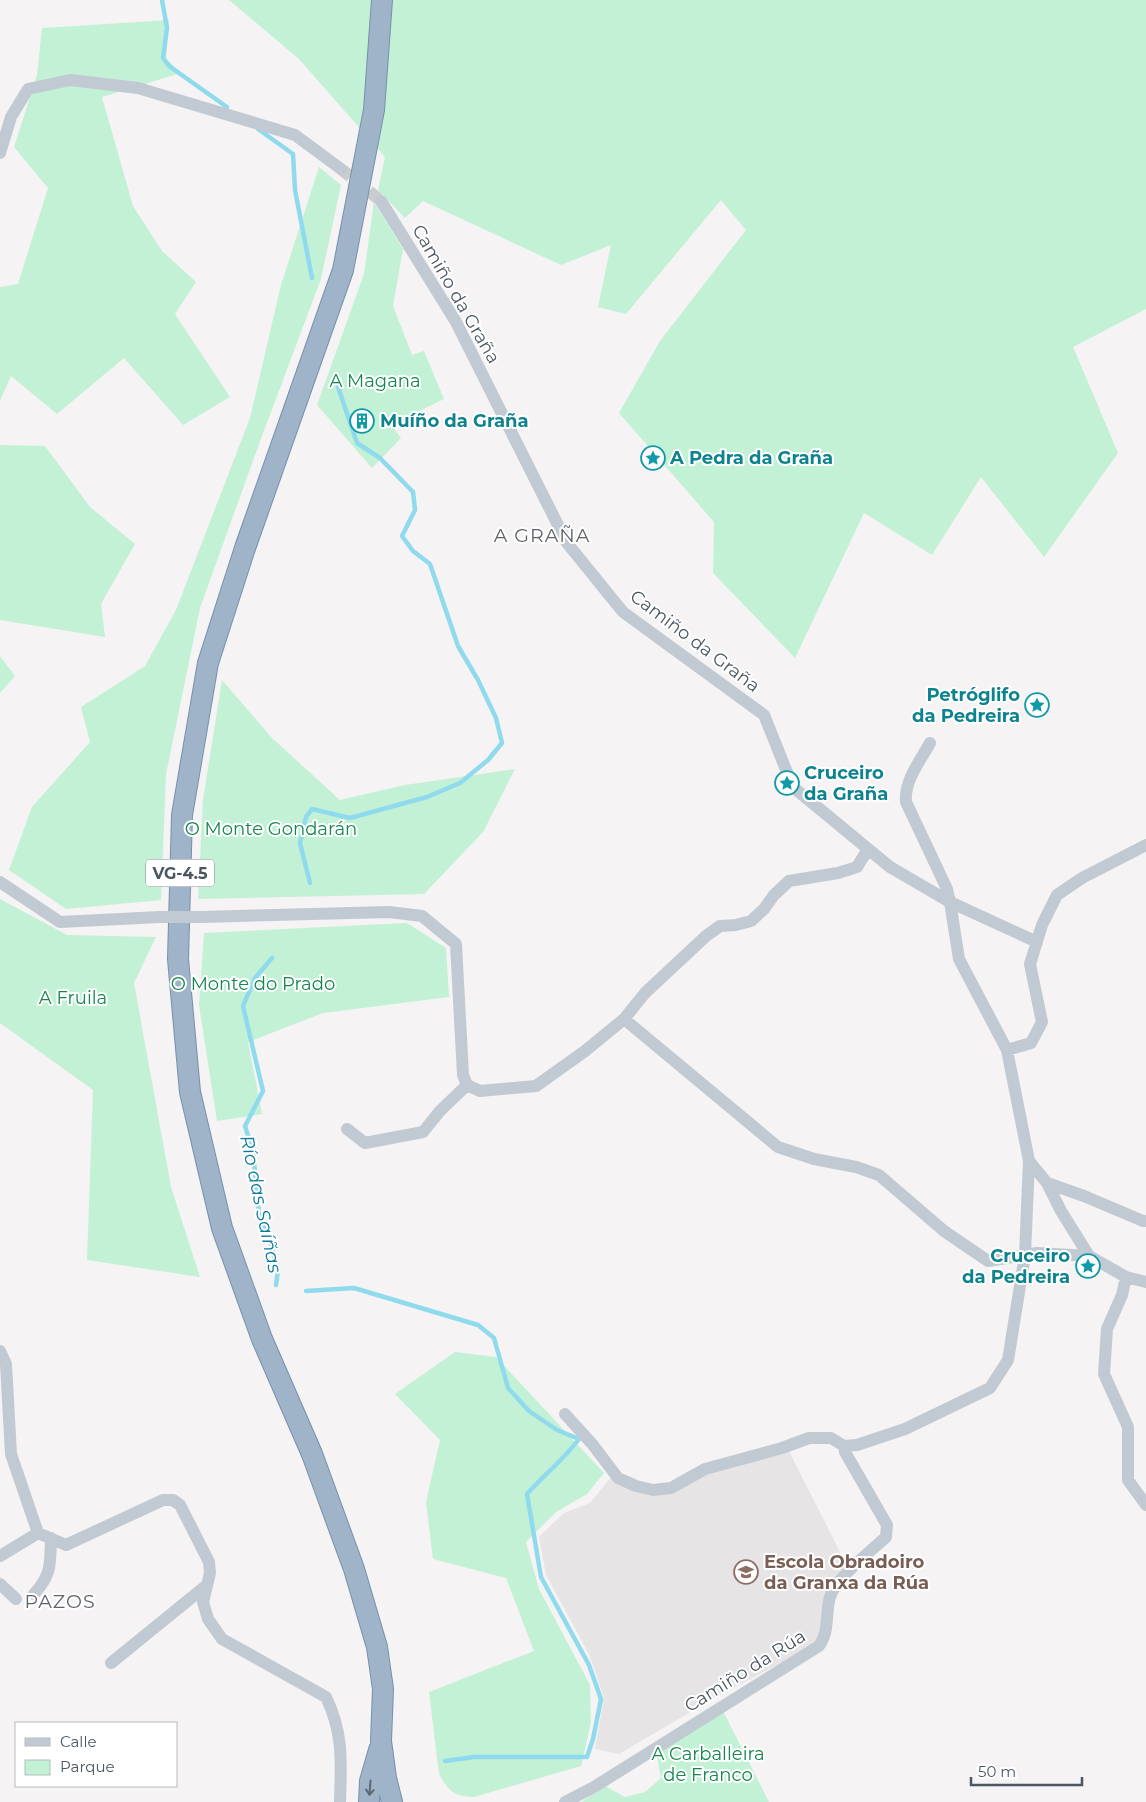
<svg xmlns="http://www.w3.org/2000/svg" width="1146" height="1802" viewBox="0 0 1146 1802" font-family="Montserrat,sans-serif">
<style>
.education{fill:#e6e4e5}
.green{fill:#c3f1d5}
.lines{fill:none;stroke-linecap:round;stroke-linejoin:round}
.stream{stroke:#90daee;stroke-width:4.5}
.minor-tunnel{stroke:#caccce;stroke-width:12;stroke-dasharray:12 6;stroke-linecap:butt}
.trunk-casing{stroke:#7690ad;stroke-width:22}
.minor{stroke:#c1cad2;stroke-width:12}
.trunk{stroke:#9fb4c9;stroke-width:20}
.minor-bridge{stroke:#c1cad2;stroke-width:12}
.oneway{stroke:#5b6976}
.labels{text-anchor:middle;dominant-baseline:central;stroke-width:4;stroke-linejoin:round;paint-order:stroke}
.shield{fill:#fff;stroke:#808990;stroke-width:1}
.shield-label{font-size:16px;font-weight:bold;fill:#4a5661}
.street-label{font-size:18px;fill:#4a5661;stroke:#fff}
.park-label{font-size:18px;fill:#17864f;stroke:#fff}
.culture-label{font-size:18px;font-weight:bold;fill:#0d838f;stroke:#fff;text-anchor:start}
.education-label{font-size:18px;font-weight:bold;fill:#785e54;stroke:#fff;text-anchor:start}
.neighbourhood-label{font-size:19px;letter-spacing:1px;fill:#5f6368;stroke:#fff}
.water-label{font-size:19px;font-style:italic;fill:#0c7c9b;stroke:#fff}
</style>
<rect width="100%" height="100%" fill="#f5f3f3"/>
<!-- education -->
<path class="education" d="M789,1451l59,117 -30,72 -14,11 -88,46 -97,57 -24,-5 9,-52 -15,-43 -43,-79 -7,-38 25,-24 26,-10 21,-26 26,15z"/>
<!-- green -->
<path class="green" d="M229,0h917v309l-73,38 45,106 -74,104 -63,-80 -49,78 -68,-42 -69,145 -82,-85 1,-51 -95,-109 41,-72 86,-111 -25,-30 -95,114 -28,-7 13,-62 -50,20 -138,-64 -18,17 -27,-28 7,-33 -86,-98z
M169,20l-3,38 15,15 -79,24 31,109 29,45 34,31 -21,32 55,83 -47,28 -59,-67 -67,56 -46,-38 -11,25v-114l18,-3 30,-96 -34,-41 23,-72 5,-47z
M319,167l22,18 -20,94 -62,165 -59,164 -34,166 -5,126 -95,9 -57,-39 23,-63 58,-65 -9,-35 64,-41 31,-56 74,-192 31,-133z
M374,202l29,47 -10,57 19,49 12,-4 20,48 -53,26 10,13 -29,30 -55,-63 47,-131z
M0,445l45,1 45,61 45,37 -34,60 4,33 -105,-17z
M0,656l15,20 -15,17z
M222,680l50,58 68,62 65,-15 110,-16 -32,63 -59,62 -226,5 5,-99z
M0,899l67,36 89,2 -22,46 37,204 29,90 -113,-17 6,-170 -93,-67z
M407,923l39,25 3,49 -126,16 -75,29 14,72 -45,7 -18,-116 5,-72z
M455,1352l41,5 108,116 -17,21 -31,18 -30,30 13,47 51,96 1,37 -10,44 -107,31c-20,-1 -25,-5 -35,-23l-10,-82 105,-41 -28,-73 -73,-19 -7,-57 14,-62 -45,-46z
M723,1711l46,91h-188l24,-16 20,11 20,-5 16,-14 -5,-26z"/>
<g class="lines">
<!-- stream -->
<path class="stream" d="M162,0l5,28 -4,30 6,8 58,41
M258,129l35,25 2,36 17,88
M310,883l-10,-40 6,-26 6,-8 38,9 77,-21 33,-14 28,-23 14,-17 -6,-25 -18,-38 -20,-34 -28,-82 -17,-13 -11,-15 13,-26 -2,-18 -33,-34 -23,-15 -19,-56
M272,958l-17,20 -12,28 20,85 -18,35 8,26 6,62 12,30 7,27 -2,14
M306,1291l48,-3 124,37 16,13 14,50 21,23 28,19 22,9c-15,20 -35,36 -52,55l14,83 48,88 12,34 -8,40 -6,18h-113l-29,4"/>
<!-- minor-tunnel -->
<path class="minor-tunnel" d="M341,169l40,32"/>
<!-- trunk casing -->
<g class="trunk-casing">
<path id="trunk" d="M382,0l-8,110 -31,160 -98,278 -37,115 -26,152 -4,144 12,133 32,136 40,111 50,115 42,115 23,78 6,42 -2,52 5,37 6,24
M369,1802l1,-21 9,-31"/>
</g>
<!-- minor -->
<path class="minor" d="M0,153l11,-36 17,-28 42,-9 68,8 157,47 46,34
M381,201l75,121 111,221 56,69 141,103 29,72 97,80 60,35
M930,743c-10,18 -26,38 -24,59l41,87 3,13
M0,882l60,40 100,-5
M201,917l188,-5 33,4 34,28 7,131 4,10 13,6 56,-5 49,-35 39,-32 154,128 36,12 42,8 23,8 65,56 44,30 49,-8 52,3
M624,1019l21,-26 61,-57 14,-10 16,-1 15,-4 13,-12 10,-14 15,-14 49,-8 19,-6 11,-18
M1007,1050l24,-7 11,-21 -12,-58 12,-39 15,-30 25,-17 64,-33
M347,1129l18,14 58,-11 17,-21 27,-26
M1029,1161l18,22 14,28 28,45 37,21 20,5
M1047,1183l37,13 59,25h3
M1126,1277l-4,18 -15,34 -3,45 24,53v53l18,25
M0,1351l6,13 5,90 27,79 28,12 97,-45h10l7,5 29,57 1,11 -7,29 5,17 14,20 104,58c18,38 15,65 14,105
M565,1414l28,31 25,33 18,8 17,4 18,-2 34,-19 77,-21 27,-10h22l13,8
M844,1446l13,-1 48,-16 85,-41 18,-28 17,-105 4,-94 -22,-111 -48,-91 -9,-57 87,40
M0,1556l38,-23
M0,1584l16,15
M34,1594c18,-20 16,-29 17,-56
M111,1663l96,-78
M565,1802l29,-15 225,-141c11,-15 6,-33 11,-49 5,-18 42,-47 56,-60l1,-12 -42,-73 -1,-6"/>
<!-- trunk -->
<use href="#trunk" class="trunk"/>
<!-- minor-bridge -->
<path class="minor-bridge" d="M160,917h41"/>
</g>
<!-- one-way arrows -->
<defs><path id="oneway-shaft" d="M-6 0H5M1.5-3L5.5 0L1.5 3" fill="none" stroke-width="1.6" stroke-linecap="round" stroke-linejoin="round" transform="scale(1.25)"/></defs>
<use class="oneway" href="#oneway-shaft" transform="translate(370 1788) rotate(94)"/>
<!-- icons -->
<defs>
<g id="building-ring" transform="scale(1.25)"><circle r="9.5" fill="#fff" stroke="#0f9aa8" stroke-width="1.5"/><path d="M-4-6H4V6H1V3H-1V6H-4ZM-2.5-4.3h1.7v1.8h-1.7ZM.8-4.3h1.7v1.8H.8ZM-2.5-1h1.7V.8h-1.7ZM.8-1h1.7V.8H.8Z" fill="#0f9aa8"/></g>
<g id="sight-ring" transform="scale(1.25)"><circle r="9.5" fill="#fff" stroke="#0f9aa8" stroke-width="1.5"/><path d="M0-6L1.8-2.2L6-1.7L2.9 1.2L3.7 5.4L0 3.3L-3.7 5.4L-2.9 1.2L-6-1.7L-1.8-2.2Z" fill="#0f9aa8"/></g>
<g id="school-ring" transform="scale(1.25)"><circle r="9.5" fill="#fff" stroke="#8d6e63" stroke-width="1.5"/><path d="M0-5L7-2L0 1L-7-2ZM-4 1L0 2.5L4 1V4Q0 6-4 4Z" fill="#8d6e63"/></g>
</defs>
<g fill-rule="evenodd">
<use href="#building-ring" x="362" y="421"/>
<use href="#sight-ring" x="653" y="458"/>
<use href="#sight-ring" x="1037" y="705"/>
<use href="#sight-ring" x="787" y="783"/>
<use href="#sight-ring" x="1088" y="1266"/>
<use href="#school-ring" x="746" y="1572"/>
</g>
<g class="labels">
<!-- shield labels -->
<rect class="shield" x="146" y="859.5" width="68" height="27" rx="4"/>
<g class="shield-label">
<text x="180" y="873">VG-4.5</text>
</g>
<!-- street labels -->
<g class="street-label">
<text transform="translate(456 294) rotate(60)">Camiño da Graña</text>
<text transform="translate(695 641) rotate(37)">Camiño da Graña</text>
<text transform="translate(745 1671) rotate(-32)">Camiño da Rúa</text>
</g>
<!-- park labels -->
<g class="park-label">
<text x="375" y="381">A Magana</text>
<text x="271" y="829">O Monte Gondarán</text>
<text x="253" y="984">O Monte do Prado</text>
<text x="73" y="998">A Fruila</text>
<text x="708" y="1754">A Carballeira<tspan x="708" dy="21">de Franco</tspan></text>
</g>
<!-- culture labels -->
<g class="culture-label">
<text x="380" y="421">Muíño da Graña</text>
<text x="670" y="458">A Pedra da Graña</text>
<text x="1020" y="695" text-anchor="end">Petróglifo<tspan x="1020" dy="21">da Pedreira</tspan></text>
<text x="804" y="773">Cruceiro<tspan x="804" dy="21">da Graña</tspan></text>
<text x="1070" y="1256" text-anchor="end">Cruceiro<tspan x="1070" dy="21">da Pedreira</tspan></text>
</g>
<!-- education labels -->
<g class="education-label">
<text x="764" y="1562">Escola Obradoiro<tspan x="764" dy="21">da Granxa da Rúa</tspan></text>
</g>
<!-- neighbourhood labels -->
<g class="neighbourhood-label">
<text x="542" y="535">A GRAÑA</text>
<text x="60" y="1601">PAZOS</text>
</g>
<!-- water labels -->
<g class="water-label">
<text transform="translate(261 1204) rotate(78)">Río das Saíñas</text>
</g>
</g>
<!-- legend -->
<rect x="15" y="1722" width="162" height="65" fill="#ffffff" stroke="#b7bbc0"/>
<rect x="25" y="1738" width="25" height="8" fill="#c1cad2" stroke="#b7bbc0"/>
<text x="60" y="1747" font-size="15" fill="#4a5661">Calle</text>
<rect x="25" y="1760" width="25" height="15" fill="#c3f1d5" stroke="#b7bbc0"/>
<text x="60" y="1772" font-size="15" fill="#4a5661">Parque</text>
<!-- scale -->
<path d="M971 1777v8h111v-8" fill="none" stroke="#4a5661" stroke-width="2.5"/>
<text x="978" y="1777" font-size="15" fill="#4a5661" stroke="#ffffff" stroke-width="4" paint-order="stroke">50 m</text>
</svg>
